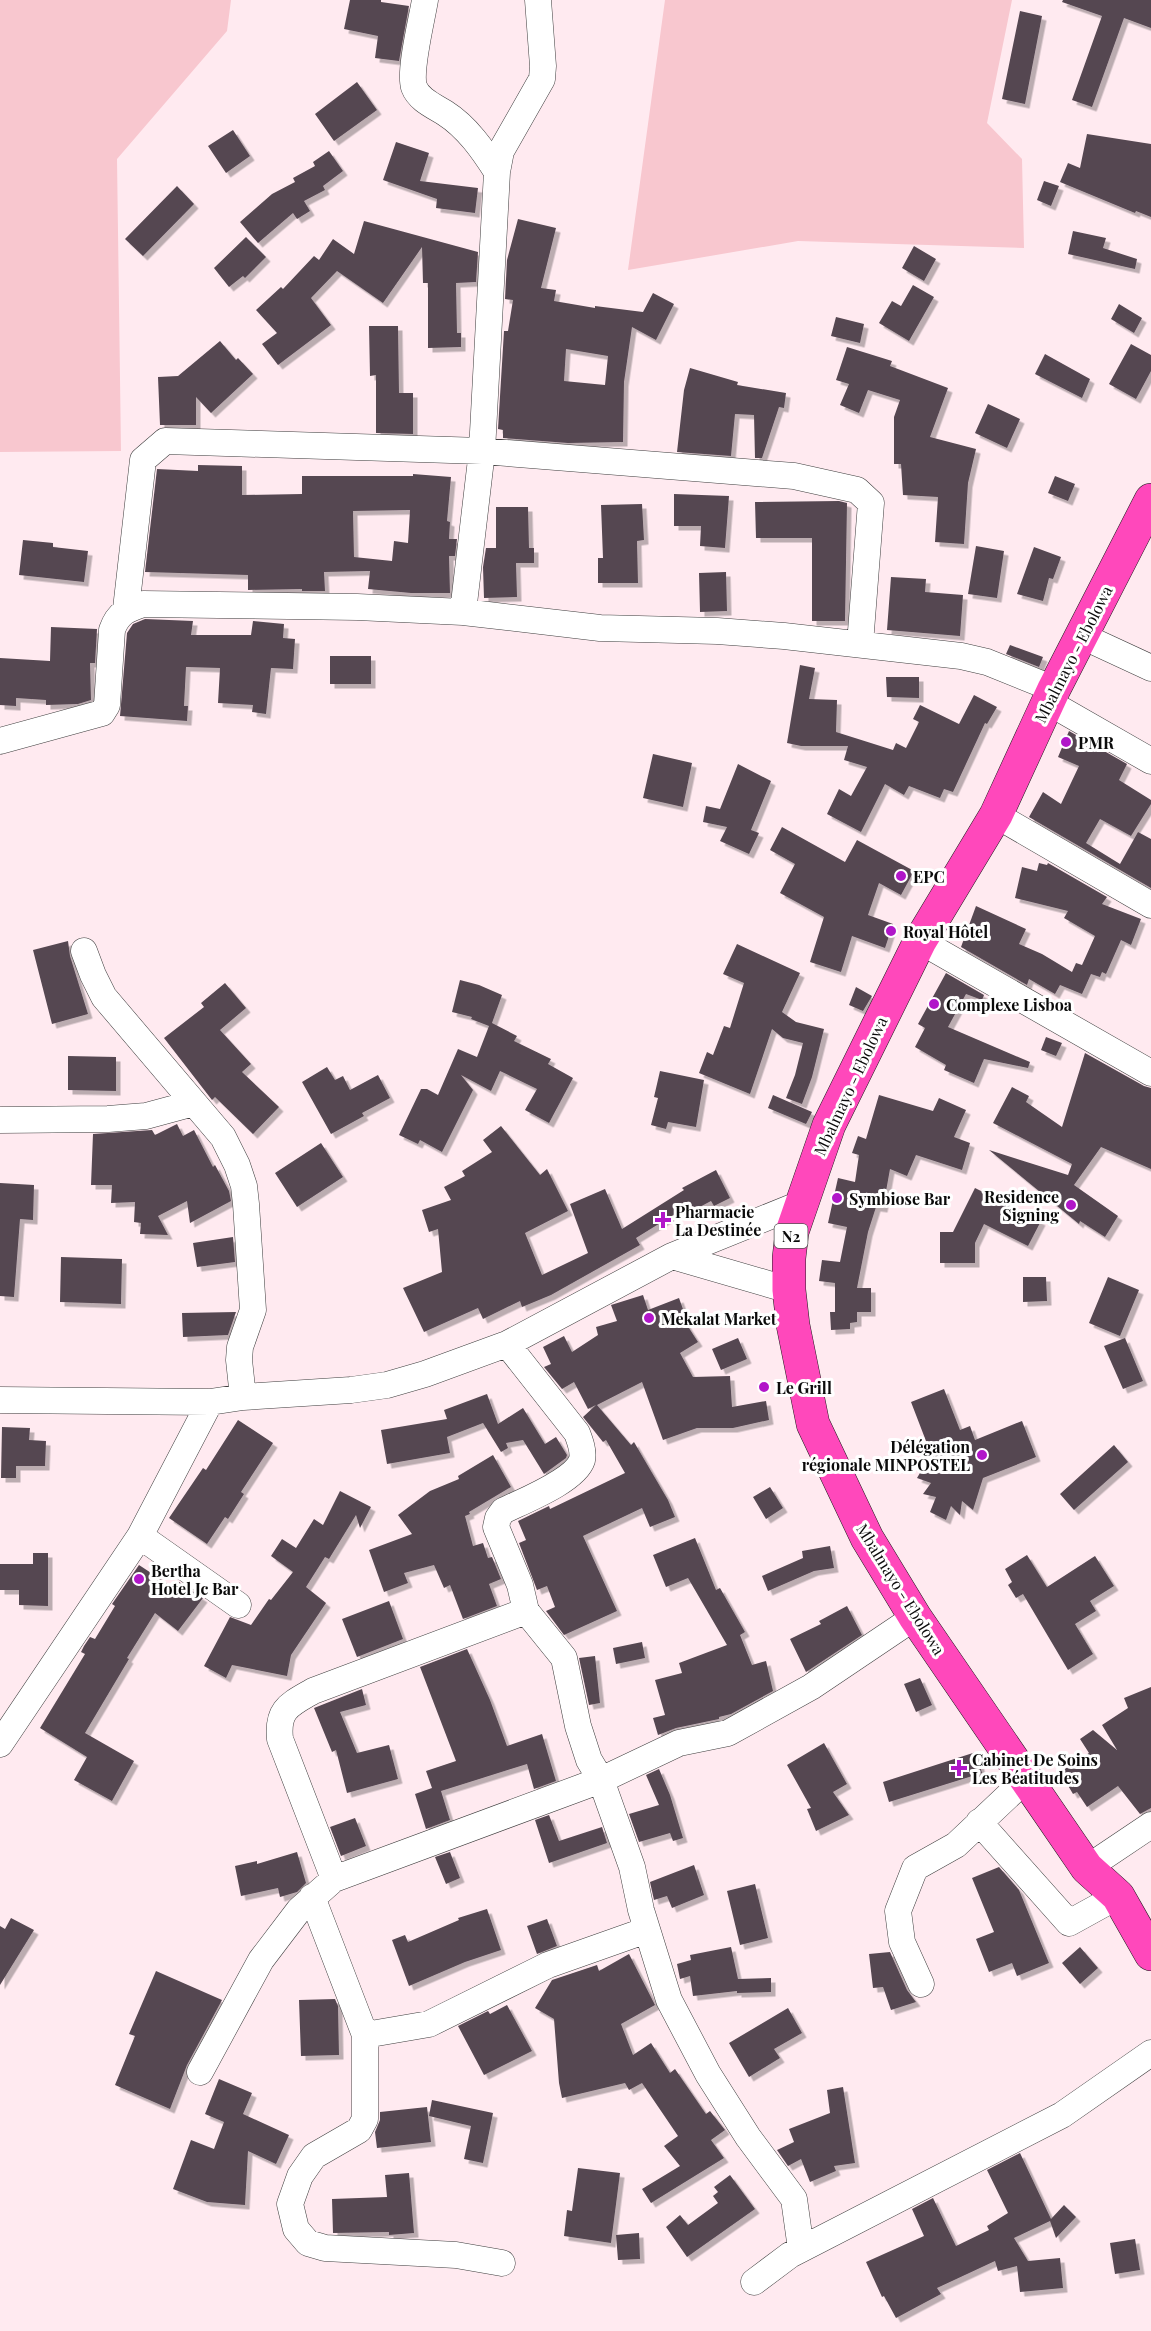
<svg xmlns="http://www.w3.org/2000/svg" width="1151" height="2331" viewBox="0 0 1151 2331" font-family="'Playfair Display',serif">
<style>
.farmland{fill:#f8c7cf}
.building{fill:#554751;fill-rule:evenodd;filter:url(#shadow)}
.lines{fill:none;stroke-linecap:round;stroke-linejoin:round}
.minor-casing{stroke:#3e3e3e;stroke-width:27}
.highway-casing{stroke:#1c1c1c;stroke-width:34}
.minor{stroke:#fff;stroke-width:26}
.highway{stroke:#ff48bb;stroke-width:33}
.poi-dot{fill:#b116c9;stroke:#fff;stroke-width:2}
.labels{text-anchor:middle;dominant-baseline:central;stroke-width:6;stroke-linejoin:round;paint-order:stroke}
.shield{fill:#fff;stroke:#545454;stroke-width:1.5}
.shield-label{font-size:15px;font-weight:bold;fill:#0b0b0b}
.street-label{font-size:16px;fill:#0b0b0b;stroke:#fff}
.poi-label{font-size:16px;font-weight:bold;fill:#0b0b0b;stroke:#fff;text-anchor:start}
</style>
<defs>
<filter id="shadow"><feDropShadow dx="4.5" dy="4.5" stdDeviation="0" flood-color="#0004"/></filter>
</defs>
<rect width="100%" height="100%" fill="#ffeaf0"/>
<!-- farmland -->
<path class="farmland" d="M0,0h231l-4,31 -110,128 4,292 -121,1z
M665,0h347l-25,123 35,36 2,89 -226,-7 -170,29z"/>
<!-- building -->
<path class="building" d="M350,0h31v2l28,4 -10,55 -24,-3 3,-22 -34,-7z
M1063,0h88v28l-27,-10 -32,89 -20,-7 30,-84 -40,-14z
M1020,11l22,5 -17,88 -23,-5z
M357,82l20,28 -43,31 -19,-27z
M233,130l17,26 -24,17 -18,-27z
M1087,134l64,10v73l-15,-6 -1,2 -75,-31 8,-19 12,5z
M396,142l33,11 -9,28 58,7 -3,25 -39,-5 1,-9 -54,-19z
M329,151l14,20 -20,15 2,4 -21,11 6,10 -13,8 -4,-6 -35,30 -18,-21 32,-28 23,-12 -2,-4 22,-12 -2,-4z
M1044,181l15,5 -8,20 -14,-6z
M177,186l17,18 -51,52 -18,-17z
M518,219l38,9 -15,60 15,2 -2,11 41,7v-2l48,6 10,-19 21,11 -18,36 -24,-13 -8,55 -1,60 -55,1 -65,-5v-8l-5,-1 6,-98h4l5,-31 -8,-1 2,-39zM566,349l42,7 -3,29 -41,-4z
M364,221l114,31 -2,30 -20,1 1,50h4v14l-33,1v-65h-5l-1,-36 -39,56 -46,-32 -26,27 20,27 -53,40 -16,-21 15,-11 -21,-23 25,-23 2,2 31,-33 5,4 14,-21 21,15z
M1073,231l33,7 -3,10 34,11 -2,10 -67,-15z
M246,237l20,20 -21,21 -2,-2 -14,11 -15,-19z
M914,246l22,13 -12,22 -22,-13z
M913,285l21,12 -25,44 -30,-18 13,-22 9,5z
M1119,304l23,14 -8,15 -23,-14z
M836,317l28,7 -4,19 -29,-7z
M369,326h29l1,67h14v41l-37,-1v-58l-6,1z
M220,341l16,19 2,-2 15,16 -42,39 -15,-16v28h-36l-2,-48 20,-1z
M1131,344l20,11v16l-15,28 -27,-15z
M847,347l45,14 -2,5 58,22 -18,49 46,12 -8,34 -4,61 -29,-2 3,-45 -35,-2 -2,-31h-7v-47l6,-17 -32,-10 -9,23 -19,-8 9,-21 -13,-4z
M1045,354l45,25 -8,19 -47,-24z
M690,368l48,14 -1,3 49,8 -2,15 -5,-1 -17,51h-7l-1,-43 -19,-1 -4,42 -54,-4 7,-62z
M988,404l32,15 -13,29 -32,-15z
M198,465l44,1v29l60,-1v-18h111v-2l38,3 -4,44 3,1 -1,17h8l-2,17h-6l1,37h-39l-43,-4 2,-18 -46,1 1,19h-23v-2l-54,1v-15l-103,-3 12,-103 41,2zM410,510l-2,33 -14,-2 -2,20 -38,-4 -1,-46z
M1055,476l20,8 -7,17 -20,-8z
M674,494l55,2 -4,52 -25,-2 1,-20h-27z
M839,501l8,2 -2,118h-33v-83h-56l-1,-36z
M642,504l2,36 -7,1 1,42h-40v-25h5l-2,-53z
M496,507h32l1,41h5v15h-18l1,34 -33,1 -1,-31 3,-19h10z
M23,540l30,3v4l35,4 -4,31 -65,-7z
M976,546l28,5 -7,47 -29,-4z
M1034,547l27,10 -8,22 -4,-1 -6,23 -26,-7z
M726,572l1,39 -27,1 -1,-39z
M891,577l35,2 -1,13 38,3 -3,41 -73,-6z
M145,619l48,2 -2,14h60l2,-14 31,3 -1,14 12,1 -2,30 -22,-1 -5,46 -14,-2 1,-7 -35,-2 2,-35 -34,-1 -2,39h4l-1,15 -67,-5 7,-83 6,-9z
M51,627l46,2 -2,34h-5l1,37 -13,4 -32,1v-5l-30,-2v8l-16,-1v-47l50,3z
M1010,645l33,12 -4,10 -33,-13z
M330,656h41v28h-41z
M800,665l15,3 -6,31 28,1 -1,32 57,18 3,-7 10,5 13,-26 -6,-3 7,-14 39,19 15,-29 23,12 -10,17 -2,-1 -32,69 -9,-3 -4,9 -31,-12 -5,9 -19,-11 -24,48 -34,-18 12,-25 12,7 16,-29 -23,-7 4,-14h-47l-14,-3z
M886,677h33v21l-32,-1z
M1069,731l58,33 -8,16 32,20v4l-20,32 -31,-17 -14,24 34,21 18,-32 13,7v49l-122,-71 14,-25 18,12 18,-38 -21,-9z
M653,754l39,9 -9,44 -40,-9z
M738,764l33,17 -20,49 8,3 -10,21 -29,-13 7,-14 -24,-5 3,-16 14,3z
M782,827l63,35 12,-22 57,31 -13,24 -22,-12 -11,32 25,9 -8,24 -33,-12 -11,36 -31,-10 14,-45 -44,-24 15,-29 -25,-14z
M1039,863l8,2 1,-2 59,34 -5,7 39,15 -10,26 -10,-5 -15,34 -4,-2 -2,5 -9,-3 -9,20 -22,-9 -5,9 -26,-15 -2,6 -66,-38 15,-41 50,23 -7,15 23,10 30,18 4,-9 6,2 13,-29 -31,-18 4,-7 -53,-13 7,-31 15,4z
M68,941l2,15 18,58 -36,10 -19,-74z
M737,944l63,29 -18,39 14,10 28,7 -12,48 -10,27 -16,-6 9,-23 8,-32 -20,-5 -11,-9 -22,65 -51,-21 8,-21 6,3 11,-29 6,2 14,-45 -21,-9z
M946,973l38,22 -2,5 -16,-6 -18,33 82,35 -2,6 -44,-9 -10,24 -30,-13 2,-5 -31,-18 10,-19 -7,-4z
M460,980l19,5 23,10 -10,28 25,13 -3,5 37,18 -3,5 25,14 -24,45 -24,-13 12,-21 -37,-18 -9,20 -30,-16 12,15 -31,62 -22,-12 -2,4 -19,-9 22,-46h6l11,6 20,-46 19,8 12,-31 -18,-7 1,-2 -20,-5z
M225,983l21,25 -26,22 31,34 -9,8 37,35 -26,27 -38,-37 -3,3 -48,-62 40,-31 -3,-4z
M856,987l16,9 -9,15 -14,-6z
M1046,1037l16,6 -6,13 -15,-6z
M1085,1053l59,33 7,2v81l-50,-22 -27,38 44,31 -13,21 -25,-16 -1,3 -90,-74 79,25 4,-11 -79,-41 19,-36 17,9 -3,6 36,25z
M68,1056l48,1v34l-48,-1z
M327,1067l8,13 8,-4 7,14 28,-15 12,23 -28,15 2,3 -33,18 -29,-52z
M660,1071l44,9 -8,47 -28,-5 -2,7 -15,-4 7,-27 -4,-1z
M773,1095l39,17 -6,12 -38,-16z
M879,1095l54,16 6,-13 27,12 -12,27 16,6 -8,27 -46,-15 -9,21 -17,-7 -7,39 -7,-1 -8,25 -11,56h14v24h-14v10l-7,1v6l-19,1 -1,-18h5v-29l-16,-2 3,-21 18,2 7,-35 -19,-4 10,-45 17,4 4,-27 -7,-2 6,-17 8,3z
M177,1124l6,12 11,-6 19,37 2,-2 14,26 2,10 -41,22 -3,-22 -29,15 10,19 -28,-1 1,-11 -7,-1 1,-20 -24,1 1,-18h-21l2,-51 59,-4 3,5z
M501,1126l39,49 7,-6 21,42 -43,22 17,42 46,-22 -18,-49 35,-15 17,40 62,-39 -2,-2 34,-18 14,28 -16,8 -3,-5 -17,9 -3,-6 -55,34 4,7 -89,50 -29,12 -2,-6 -37,18 -5,-11 -54,24 -21,-44 39,-16 -4,-43 -9,3 -7,-22 29,-10 -7,-13 21,-11 -3,-5 30,-19 -9,-12z
M321,1143l22,34 -46,30 -22,-34z
M0,1183l34,2 -1,35 -13,-1 -6,78 -14,-1z
M975,1188l66,33 -13,25 -44,-22 -9,19v20h-35v-31h13z
M233,1237l2,25 -38,5 -4,-24z
M61,1257l61,2 -1,45 -61,-2z
M1023,1277h23l1,24 -24,1z
M1108,1277l31,13 -19,46 -31,-13z
M643,1295l5,15 31,-12 5,14 -4,2 18,28 -18,11 13,24 37,-1 2,31 34,-6 3,19 -36,8h-36l-34,12 -21,-58 -45,23 34,40 3,-3 34,58 7,17 -25,10 -8,-19 -59,28 34,75 -53,24 -18,-24 9,-4 -8,-21 -10,4 -18,-47 7,-3 -8,-19 31,-15 1,3 75,-36 -19,-33 -3,2 -20,-25 13,-12 -8,4 -14,-27 -12,7 -18,-22 7,-3 -8,-17 21,-11 8,16 26,-17 -2,-8 21,-6 -6,-16z
M236,1312l-8,23 -45,2 -1,-24z
M738,1338l9,21 -26,11 -9,-21z
M1125,1338l18,43 -20,8 -19,-43z
M944,1389l16,41 10,-4 5,14 47,-19 14,36 -53,21 -10,32 -11,-9 -2,14 -9,-9 -5,14 -16,-8 6,-15 -13,-3 8,-11 -14,-5 14,-24 -20,-52z
M487,1394l11,30 25,-16 22,36 11,-7 11,18 -1,3 -22,16 -21,-34 -17,3 2,5 -7,4 -18,-29 -36,14 3,16 -63,11 -6,-34 66,-11 -3,-9z
M238,1420l35,23 -32,49 3,2 -16,25 -3,-2 -18,27 -38,-26 34,-50 3,2z
M2,1427l28,1 -1,12 17,1 -1,25h-29v12h-15z
M1114,1445l14,17 -54,48 -14,-16z
M493,1455l18,32 -42,25 1,2 -5,2 8,30 10,-3 5,15 4,-1 9,22 -12,5 8,22 -34,13 -13,-34 -6,3 -10,-23 -30,8 4,10 -24,9 -15,-42 43,-16 -14,-19 32,-24 29,-12 -1,-3z
M770,1487l13,21 -17,11 -13,-22z
M340,1491l31,16 -11,21 -4,-13 -27,44 -4,-2 -19,30 20,16 -35,52 -4,21 -55,-11 -6,13 -22,-12 26,-49 21,8 18,-26 2,1 22,-28 -22,-16 11,-17 14,9 18,-29 9,6z
M695,1538l21,52 4,-2 25,44 -5,3 12,30 14,-4 7,30 -42,23 -12,3v2l-43,9 -18,7 -5,-17 12,-3 -10,-35 27,-7 -3,-10 48,-18 -39,-67 -22,9 -13,-32z
M830,1546l4,22 -20,3 -46,20 -6,-15 41,-18 -1,-7z
M33,1553h15v53l-29,-1v-15h-19v-26h33z
M1027,1555l20,32 48,-31 19,30 -24,15 6,10 -21,13 18,30 -25,16 -45,-76 -7,4 -8,-13 4,-3 -7,-13z
M139,1565l35,23 5,-6 24,16 -25,33 -23,-18 -28,45 2,1 -44,74 49,28 -22,40 -38,-21 13,-23 -47,-29 45,-74 -4,-2 3,-6 6,-9 5,2 20,-33 -3,-2z
M389,1601l14,38 -46,18 -15,-38z
M847,1606l15,29 -56,37 -16,-33 31,-15 -2,-3z
M642,1642l3,16 -29,6 -3,-16z
M467,1649l23,51 17,46 35,-12 14,47 -22,8 -7,-25 -86,27 9,29 -24,9 -11,-35 17,-6 -6,-17 30,-10 -36,-94z
M595,1656l5,47 -11,2 -10,-47z
M920,1678l12,27 -16,7 -12,-28z
M1151,1687v121l-11,6 -22,-28 -31,21 -10,-15 -4,2 -13,-22 29,-19 -9,-14 13,-9 24,20 -15,-25 26,-17 -4,-10z
M362,1689l4,16 -26,7 17,41 32,-8 9,34 -51,14 -11,-43 -4,2 -18,-44z
M824,1743l23,41 -14,8 16,23 -33,16 -9,-22 4,-1 -24,-43z
M976,1752l6,21 -93,29 -6,-20z
M659,1769l11,26 13,43 -10,3 -3,-8 -31,9 -10,-28 30,-9 -13,-30z
M549,1815l10,26 43,-14 5,16 -58,20 -14,-43z
M355,1818l11,28 -25,10 -11,-29z
M297,1852l9,31 -9,9 -17,5 -2,-9 -37,8 -6,-30 22,-5v3z
M450,1852l10,26 -14,6 -11,-27z
M694,1865l10,30 -32,13 -5,-12 -13,4 -4,-18z
M999,1867l20,23 30,73 -32,13 -5,-13 -23,9 -13,-33 18,-7 -22,-54z
M755,1884l13,54 -28,7 -13,-54z
M487,1909l14,41 -36,12 -56,24 -17,-46 13,-5 3,7 51,-22 -1,-2z
M11,1918l23,12 -34,55v-59l5,3z
M547,1919l10,27 -20,8 -10,-28z
M731,1947l7,32 33,-1v14l-34,1v-2l-44,5 -3,-20 -10,3 -3,-15 14,-4 -1,-5z
M1080,1947l18,21 -18,16 -18,-21z
M890,1952l17,38 9,12 -25,8 -8,-23 -10,1 -4,-34z
M629,1954l26,51 -34,19 12,31 18,-12 19,30 5,-4 31,45 4,-3 15,19 -14,10 13,18 -73,45 -9,-14 38,-23 -16,-20 14,-10 -36,-53 -13,7 -4,-7 -63,15 -3,-15 -5,-64 -19,-11 17,-28 45,-15 2,6z
M156,1971l66,29 -35,65 -17,44 -55,-24 20,-49 -6,-2z
M335,1999l3,7 1,49 -38,1 -2,-56z
M507,2005l25,46 -48,24 -26,-49 30,-15 2,3z
M788,2008l14,25 -28,16 6,9 -31,19 -20,-34z
M219,2079l33,14 -9,21 46,21 -13,29 -28,-13 -3,54 -38,-3 -34,-13 18,-49 23,9 10,-27 -19,-8z
M843,2087l12,76 -21,3 2,5 -26,11 -9,-23 -13,7 -11,-16 17,-8 -5,-13 41,-16 -3,-23z
M432,2100l61,13 -10,50 -19,-4 7,-33 -42,-10z
M427,2107l4,35 -54,6 -2,-16 5,-12v-8z
M1020,2153l31,66 13,-14 12,12 -20,21 -6,-17 -36,17 14,23 32,-3 3,30 -43,4 -3,-26 -19,5 -3,-10 -58,27 4,6 -45,24 -12,-22 -2,1 -16,-35 58,-26 -12,-27 21,-11 23,48 33,-16 -2,-4 21,-13 -21,-43z
M578,2168l42,5 -9,70 -47,-7 3,-26 5,1z
M409,2173l5,60 -25,2v-3l-56,1 -1,-34 55,-2 -2,-22z
M730,2175l25,34 -68,48 -21,-30 14,-12 8,10 30,-22 -5,-7 5,-4 -4,-5z
M639,2233l1,26 -22,1 -2,-25z
M1135,2239l5,31 -25,4 -5,-31z"/>
<g class="lines">
<!-- minor casing -->
<g class="minor-casing">
<path id="minor" d="M425,0c-3,19 -16,70 -11,87 5,13 20,19 31,26 22,14 38,37 52,59
M126,609l17,-149 22,-19 317,10 312,25 63,14 14,13 -11,141
M463,612l19,-161 15,-279 4,-21 41,-72 1,-13 -5,-66
M1082,636l69,32
M1048,702l103,59
M0,741l102,-28 5,-8 5,-75c6,-17 15,-21 31,-26l214,3 106,5 137,16 117,3 67,5 177,20 26,6 67,27
M996,815l155,90
M920,941l231,132
M84,951l9,24 11,22 119,140 14,28 7,21 2,18 7,106 -13,37 -1,13 4,37
M0,1120l108,-1 38,-3 48,-13
M672,1256l117,34
M507,1344l70,89c3,8 7,18 5,27 -7,21 -59,41 -79,51l-5,7 -2,9 24,58 6,26 38,47 14,68 11,34 12,20 31,87 9,43 28,90 39,74 40,63 46,62 7,50
M0,1400l210,2 33,-5 108,-7 36,-5 38,-11 82,-30 165,-88 128,-52
M140,1536l98,69
M0,1744l140,-208 70,-134
M979,1822l90,101 49,-27
M1087,1868l64,-43
M334,1879l-54,-140c-3,-30 9,-34 33,-48l213,-80
M312,1897l53,138v84l-6,11 -45,26 -14,20 -10,28 6,25 12,14 17,5 131,7 46,8
M921,1984l-19,-42 -4,-31 17,-43 41,-23 70,-66
M365,2035l64,-11 119,-59 99,-35
M200,2072l61,-112 38,-50 35,-31 267,-99 78,-37 49,-10 83,-46 104,-70
M754,2282l36,-27 272,-140 89,-62"/>
</g>
<!-- highway casing -->
<g class="highway-casing">
<path id="highway" d="M1151,500l-97,189 -58,126 -76,126 -91,184 -37,107 -3,26v32l4,35 20,99 54,114 48,79 172,251 31,28 33,58"/>
</g>
<!-- minor -->
<use href="#minor" class="minor"/>
<!-- highway -->
<use href="#highway" class="highway"/>
</g>
<!-- markers -->
<g class="poi-dot">
<circle cx="1066" cy="742" r="6"/>
<circle cx="901" cy="876" r="6"/>
<circle cx="891" cy="931" r="6"/>
<circle cx="934" cy="1004" r="6"/>
<circle cx="837" cy="1198" r="6"/>
<circle cx="1071" cy="1205" r="6"/>
<path d="M660 1211h6v6h6v6h-6v6h-6v-6h-6v-6h6z"/>
<circle cx="649" cy="1318" r="6"/>
<circle cx="764" cy="1387" r="6"/>
<circle cx="982" cy="1455" r="6"/>
<circle cx="139" cy="1579" r="6"/>
<path d="M956 1759h6v6h6v6h-6v6h-6v-6h-6v-6h6z"/>
</g>
<g class="labels">
<!-- shield labels -->
<rect class="shield" x="774.5" y="1224" width="33" height="24" rx="4.5"/>
<g class="shield-label">
<text x="791" y="1236">N2</text>
</g>
<!-- street labels -->
<g class="street-label">
<text transform="translate(1073 654) rotate(-63)">Mbalmayo - Ebolowa</text>
<text transform="translate(850 1086) rotate(-65)">Mbalmayo - Ebolowa</text>
<text transform="translate(901 1589) rotate(58)">Mbalmayo - Ebolowa</text>
</g>
<!-- poi labels -->
<g class="poi-label">
<text x="1078" y="742">PMR</text>
<text x="913" y="876">EPC</text>
<text x="903" y="931">Royal Hôtel</text>
<text x="946" y="1004">Complexe Lisboa</text>
<text x="1059" y="1196" text-anchor="end">Residence<tspan x="1059" dy="18">Signing</tspan></text>
<text x="849" y="1198">Symbiose Bar</text>
<text x="675" y="1211">Pharmacie<tspan x="675" dy="18">La Destinée</tspan></text>
<text x="661" y="1318">Mekalat Market</text>
<text x="776" y="1387">Le Grill</text>
<text x="970" y="1446" text-anchor="end">Délégation<tspan x="970" dy="18">régionale MINPOSTEL</tspan></text>
<text x="151" y="1570">Bertha<tspan x="151" dy="18">Hotel Jc Bar</tspan></text>
<text x="972" y="1759">Cabinet De Soins<tspan x="972" dy="18">Les Béatitudes</tspan></text>
</g>
</g>
</svg>
